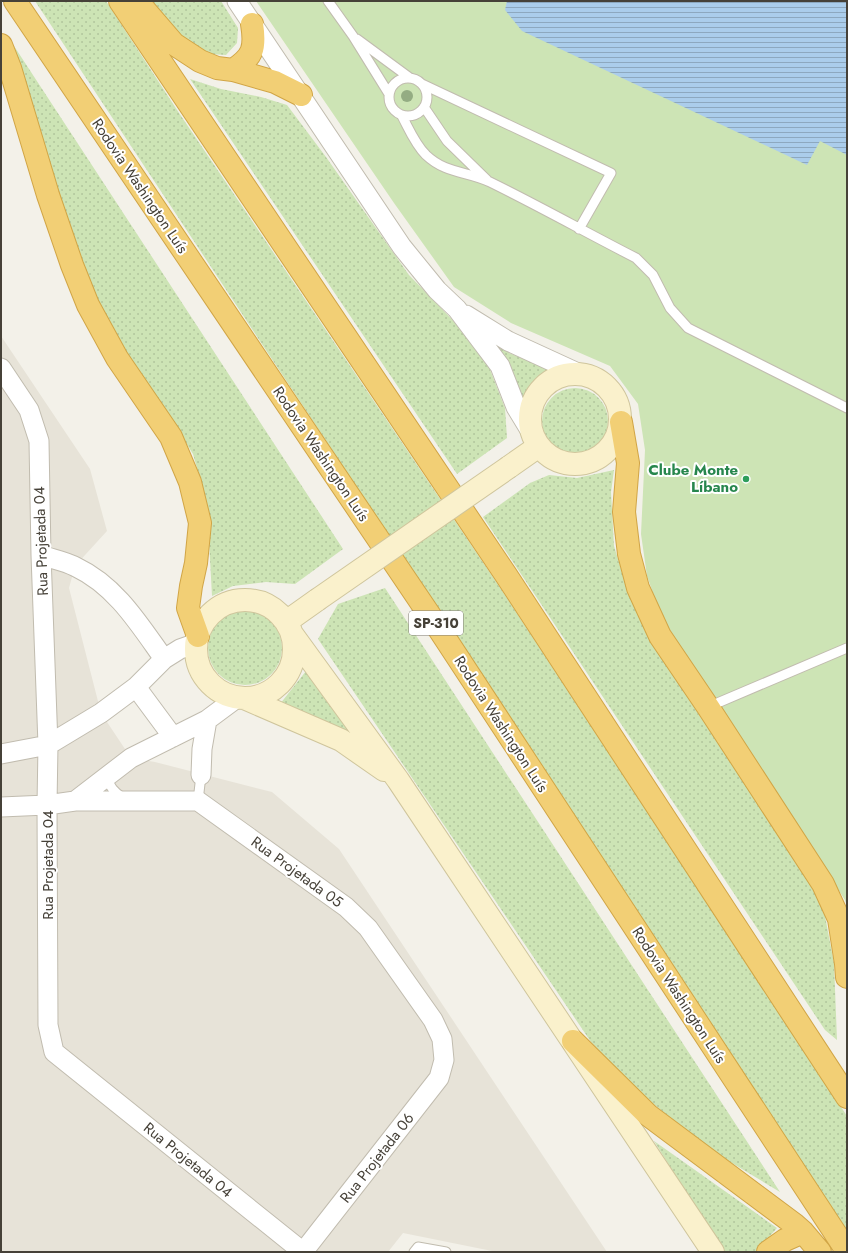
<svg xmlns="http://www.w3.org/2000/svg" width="848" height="1253" viewBox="0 0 848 1253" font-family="Jost,sans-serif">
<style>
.residential{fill:#e7e3d8}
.grass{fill:url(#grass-dots)}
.park{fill:#cde4b5}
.water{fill:url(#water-rules)}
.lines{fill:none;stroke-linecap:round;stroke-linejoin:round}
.lane-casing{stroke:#c1bcaf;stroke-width:11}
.street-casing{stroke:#c1bcaf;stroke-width:21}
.secondary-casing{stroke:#cfc59c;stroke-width:24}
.highway-casing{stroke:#d1a546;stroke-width:24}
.lane{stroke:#fff;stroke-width:9}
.street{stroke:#fff;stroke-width:19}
.secondary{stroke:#faf1cc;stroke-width:22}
.highway{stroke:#f2cf75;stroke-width:22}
.secondary-bridge-casing{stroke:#cfc59c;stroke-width:24;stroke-linecap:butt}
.secondary-bridge{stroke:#faf1cc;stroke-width:22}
.tree{fill:#94ac83}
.leisure-dot{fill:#2e9e5b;stroke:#fff;stroke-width:1.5}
.labels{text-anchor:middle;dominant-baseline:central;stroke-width:4;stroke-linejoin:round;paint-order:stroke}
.shield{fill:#fff;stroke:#7e7a74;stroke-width:1}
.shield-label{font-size:14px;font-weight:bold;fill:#464138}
.street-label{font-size:15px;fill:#464138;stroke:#fff}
.leisure-label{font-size:15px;font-weight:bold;fill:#27864d;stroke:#fff;text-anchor:end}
</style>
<defs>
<pattern id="grass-dots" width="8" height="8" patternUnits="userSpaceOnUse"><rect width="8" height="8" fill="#cde4b5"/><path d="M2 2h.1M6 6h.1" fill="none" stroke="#b1c59c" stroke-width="1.8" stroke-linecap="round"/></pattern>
<pattern id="water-rules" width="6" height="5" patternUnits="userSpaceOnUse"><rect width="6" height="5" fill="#abcdeb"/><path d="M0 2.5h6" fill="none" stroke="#8da8bf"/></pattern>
</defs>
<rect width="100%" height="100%" fill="#f3f1e9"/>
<!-- residential -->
<path class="residential" d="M1,336l89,133 17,62 -32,35 -6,22 32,125 30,45 24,4 117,30 67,57 268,403h-110l-94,-19 -15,19h-387z"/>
<!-- grass -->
<path class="grass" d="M35,1h71l73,112 322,476 346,527v117l-399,-608z
M151,1h70l17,27 -1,15 -11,12 -16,-1 -28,-16z
M14,46l329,503 -48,35 -29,-2 -33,4 -21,10 -5,-93 -14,-49 -26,-41 -66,-96 -44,-118z
M190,79l31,10 40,8 26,8 39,52 83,118 59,61 21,31 16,41 2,30 -50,36z
M482,334l27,19 40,16c-13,11 -20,23 -26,38z
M542 421a33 33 0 1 1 66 0a33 33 0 1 1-66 0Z
M614,470l-3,22 3,54 16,52 49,86 130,198 15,29 10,52 3,77 -12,-10 -342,-513 47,-34 19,-8 28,3z
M385,588l395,604 -68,-41 -76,-61 -45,-48 -273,-403 20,-35z
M208 648a37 37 0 1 1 74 0a37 37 0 1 1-74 0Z
M310,666l54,74 -84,-36z
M654,1141l123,87 -21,24h-33z"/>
<!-- park -->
<path class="park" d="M256,1h591v905l-2,-6 -161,-244 -23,-41 -14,-39 -6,-42 4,-84 -7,-46 -28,-38 -99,-43 -57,-36 -60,-84z"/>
<!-- water -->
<path class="water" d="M507,1h340v154l-27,-14 -13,24 -285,-134 -17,-21z"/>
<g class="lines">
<!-- lane casing -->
<g class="lane-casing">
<path id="lane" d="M328,1l25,35 36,58
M357,39l53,39
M389 97a19 19 0 1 1 38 0a19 19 0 1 1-38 0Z
M422,84l189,89 -32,56
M424,107l23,34 40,39
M402,116c7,13 13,28 24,39 20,19 41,16 64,27 49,24 97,51 146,76l17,17 17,33 18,20 159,80
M708,707l139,-59
M106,777c4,10 8,15 17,21
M198,801l3,-26
M414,1252l4,-5 28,5"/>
</g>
<!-- street casing -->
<g class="street-casing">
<path id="street" d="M237,1l165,246 35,43 20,19 43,57 16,41 17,28
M466,315l42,26 74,34
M1,368l28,42 10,31 2,114 7,190 -1,60 1,220 6,27 249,200
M41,555c11,4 24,6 35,12 40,19 63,57 88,92
M136,687l37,50
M1,754l47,-9 53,-32 35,-26 28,-28 16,-10 17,-6
M201,775l1,-26 5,-29
M75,801h123l148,106 22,21 65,92 9,19 2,21 -5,18 -136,174
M1,807l46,-2 28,-4 56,-43 76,-38 31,-23"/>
</g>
<!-- secondary casing -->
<g class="secondary-casing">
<path id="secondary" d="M530 419a45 45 0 1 1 90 0a45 45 0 1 1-90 0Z
M509,467l30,-21
M196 649a49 49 0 1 1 98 0a49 49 0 1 1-98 0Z
M286,622l31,-22
M292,634l106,146 315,472
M244,698l97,42 43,30"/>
</g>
<!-- highway casing -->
<g class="highway-casing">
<path id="highway" d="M15,1l424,628 408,622
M120,1l386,574 341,522
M137,1l37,43 26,17 17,7 16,2 42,12 26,13
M1,45l9,23 38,127 24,70 16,40 29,53 54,79 19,45 10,41 -4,40 -5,23 -3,22 10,28
M233,70c20,-13 23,-22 19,-46
M621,422l7,41 -4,49 5,42 9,34 22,48 48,71 115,177 16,35 7,45 1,13
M573,1041l75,74 146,109 9,8 17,20
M768,1252l17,-12 18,-8"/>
</g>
<!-- lane -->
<use href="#lane" class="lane"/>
<!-- street -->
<use href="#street" class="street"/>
<!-- secondary -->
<use href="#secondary" class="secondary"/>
<!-- highway -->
<use href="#highway" class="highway"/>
<!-- secondary-bridge casing -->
<g class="secondary-bridge-casing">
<path id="secondary-bridge" d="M317,600l192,-133"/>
</g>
<!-- secondary-bridge -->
<use href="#secondary-bridge" class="secondary-bridge"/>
</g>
<!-- trees -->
<circle class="tree" cx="407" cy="96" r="6"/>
<!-- markers -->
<circle class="leisure-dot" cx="746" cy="479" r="4"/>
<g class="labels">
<!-- shield labels -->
<rect class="shield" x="409" y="611" width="54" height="24" rx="3"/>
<g class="shield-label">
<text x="436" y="623">SP-310</text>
</g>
<!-- street labels -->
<g class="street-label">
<text transform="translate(140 186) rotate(56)">Rodovia Washington Luís</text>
<text transform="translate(321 454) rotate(56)">Rodovia Washington Luís</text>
<text transform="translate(41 541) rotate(-92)">Rua Projetada 04</text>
<text transform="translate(501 724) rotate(57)">Rodovia Washington Luís</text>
<text transform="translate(48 865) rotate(-90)">Rua Projetada 04</text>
<text transform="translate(297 872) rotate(36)">Rua Projetada 05</text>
<text transform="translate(679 995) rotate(57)">Rodovia Washington Luís</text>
<text transform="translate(377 1158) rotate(-52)">Rua Projetada 06</text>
<text transform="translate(188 1160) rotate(39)">Rua Projetada 04</text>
</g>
<!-- leisure labels -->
<g class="leisure-label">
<text x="738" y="470">Clube Monte<tspan x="738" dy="17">Líbano</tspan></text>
</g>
</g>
<!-- border -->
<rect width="848" height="1253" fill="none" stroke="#464138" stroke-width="4"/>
</svg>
